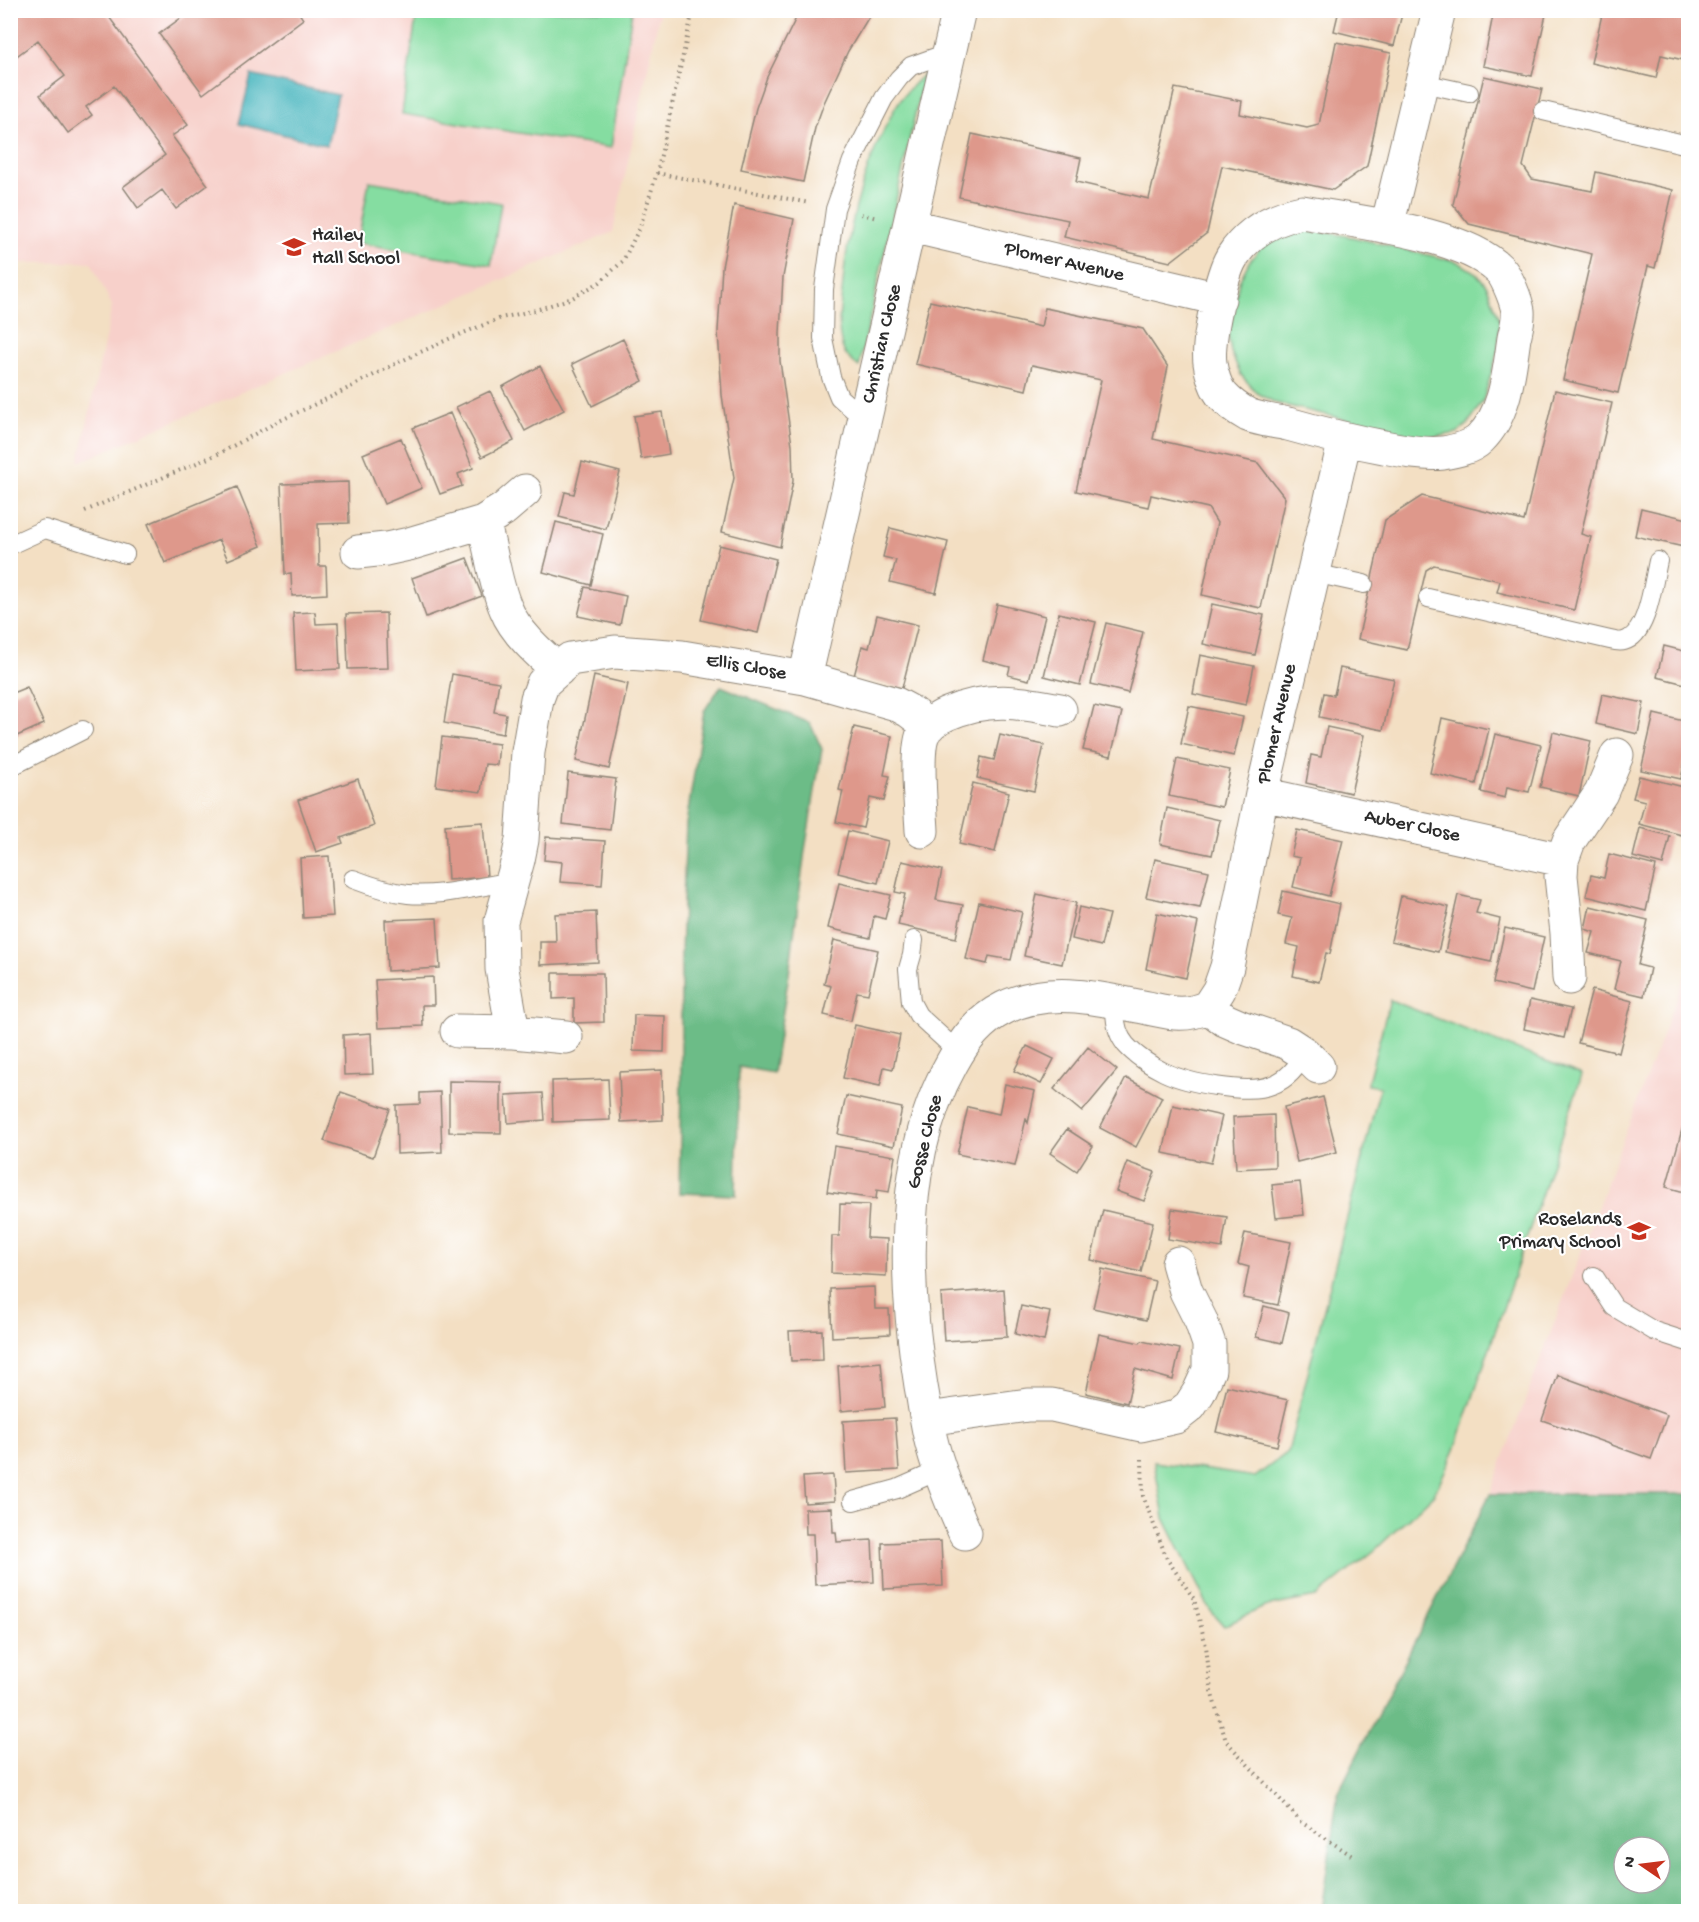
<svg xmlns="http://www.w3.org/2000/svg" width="1699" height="1922" viewBox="0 0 1699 1922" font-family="'Gochi Hand',sans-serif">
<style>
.built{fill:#f7d0ca}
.green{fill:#85dda1;stroke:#588466;stroke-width:1.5}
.forest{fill:#6cbc87;stroke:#4c7459;stroke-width:1.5;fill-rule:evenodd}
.water{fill:#46b5be;stroke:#387074;stroke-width:1.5}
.building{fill:#de988b}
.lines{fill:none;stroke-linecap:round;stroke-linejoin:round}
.lane-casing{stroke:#8f8577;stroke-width:20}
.street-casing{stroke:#8f8577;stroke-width:35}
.path{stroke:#8f8577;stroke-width:4;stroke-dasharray:1.5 4.5;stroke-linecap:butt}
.lane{stroke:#fff;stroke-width:18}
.street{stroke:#fff;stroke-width:33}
.labels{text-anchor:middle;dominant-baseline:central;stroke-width:4.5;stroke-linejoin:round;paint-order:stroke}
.poi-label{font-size:20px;fill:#2b2b2b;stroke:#fff;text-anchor:start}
.street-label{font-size:20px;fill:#2b2b2b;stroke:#fff}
</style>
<rect width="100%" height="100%" fill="#fff"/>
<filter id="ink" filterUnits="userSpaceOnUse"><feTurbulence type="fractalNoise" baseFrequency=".0167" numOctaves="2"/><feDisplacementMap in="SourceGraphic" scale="12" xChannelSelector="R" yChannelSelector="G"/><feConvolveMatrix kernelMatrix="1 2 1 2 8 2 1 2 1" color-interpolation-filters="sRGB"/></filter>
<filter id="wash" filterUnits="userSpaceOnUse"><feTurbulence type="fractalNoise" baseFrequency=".008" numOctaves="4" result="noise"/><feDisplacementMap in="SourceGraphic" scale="24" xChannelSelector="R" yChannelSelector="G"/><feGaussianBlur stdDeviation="1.35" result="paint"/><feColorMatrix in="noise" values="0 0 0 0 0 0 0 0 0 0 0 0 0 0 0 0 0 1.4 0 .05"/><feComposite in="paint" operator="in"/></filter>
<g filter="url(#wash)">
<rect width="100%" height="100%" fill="#f3dfc3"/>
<!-- built -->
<path class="built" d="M10,11h650l-47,221 -534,230 33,-156 -21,-44 -80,1z
M1688,967v527h-198z"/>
<!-- green -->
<path class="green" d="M417,11h215l-21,137 -209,-34z
M924,74l-65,293c-9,-7 -16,-13 -18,-25 -4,-17 -1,-33 1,-50 5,-63 22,-128 53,-184 8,-14 18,-24 29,-34z
M369,181l132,22 -10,62 -133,-22z
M1293,230h21l38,7 106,25 18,11 11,13 13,34 -2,31 -15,50 -15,23 -11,9 -29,5 -17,-3 -135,-32 -18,-9 -17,-19 -10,-23 -3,-18 11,-52 10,-20 14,-17z
M1390,1000l192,75 -127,375 -21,44 -59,56 -59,47 -52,10 -40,19 -14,-16 -46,-92 -10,-56 101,15 33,-25 92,-365 -13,-2z"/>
<!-- forest -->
<path class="forest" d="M721,686l89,37 12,26 -17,101 -16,124 -16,99 -34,-6 -3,128 -57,-2 2,-108v-130l5,-131 18,-113z
M1490,1494h198v417h-367l17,-118zM1624,1847h36v36h-36z"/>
<!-- water -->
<path class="water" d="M251,75l87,20 -11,50 -88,-21z"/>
<g id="blocks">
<!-- building -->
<path class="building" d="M15,10h89l84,115 -16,11 36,49 -32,24 -14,-19 -24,18 -15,-21 42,-32 -51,-69 -28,21 6,8 -24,18 -28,-38 25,-19 -27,-36 -28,21v-47z
M192,10h105l6,9 -100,75 -44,-60z
M800,10h73l-25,41 -24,52 -9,25 -12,54 -62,-13 15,-61 11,-31z
M1339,10h64l-9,36 -60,-15z
M1494,10h53l-15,66 -49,-10z
M1603,10h85v51l-27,-6 -5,23 -65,-15z
M1336,42l55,11 -24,113 -34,24 -111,-24 -15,67 -37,29 -106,-25 4,-17 -109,-23 13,-63 109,24 -5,24 73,17 26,-111 67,13 -2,13 67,14 12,-3z
M1484,76l58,13 -19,77 9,13 60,12 4,-19 77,18 -18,78 -7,-2 -30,127 -55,-13 29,-126 -123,-30 -16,-20z
M734,205l60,14 -11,58 -3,56v28l12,84 1,36 -13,66 -58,-15 12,-54 -12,-83 -4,-64 4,-64z
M930,301l111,26 4,-19 98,21 25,38 -15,72 105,24 27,35 -24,110 -59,-13 15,-72 -9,-15 -57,-13 -3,12 -72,-16 25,-111 -69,-15 -6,25 -111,-26z
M623,339l20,42 -51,25 -20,-42z
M540,366l24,44 -39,21 -23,-44z
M1555,390l57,13 -31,131 10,3 -17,73 -77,-18 3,-11 -66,-16 -8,5 -19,80 -49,-11 27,-119 37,-24 102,25z
M490,391l24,50 -32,16 -26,-50z
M662,412l7,42 -28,5 -7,-43z
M450,413l23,55 -15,6 4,12 -22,8 -27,-66z
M401,438l21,50 -38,16 -21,-50z
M582,462l38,10 -14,57 -47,-12 6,-25 9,2z
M348,482l1,41 -31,1 1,42h7l1,28 -35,2 -1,-23 -6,1 -4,-90z
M237,487l24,59 -33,14 -9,-20 -54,23 -17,-39z
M1641,508l47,11v29l-53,-12z
M556,522l47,12 -12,51 -48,-13z
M890,528l58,14 -12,51 -46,-11 6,-22 -13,-3z
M719,545l57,14 -18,74 -57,-13z
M467,558l15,38 -56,21 -14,-39z
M585,587l41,9 -6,29 -42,-9z
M997,604l48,12 -16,64 -21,-5 2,-8 -27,-7z
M1212,604l52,11 -9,40 -52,-11z
M315,612l1,12 22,-1 2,46 -44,2 -3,-58z
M386,613l2,55 -40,1 -2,-55z
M1059,613l37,9 -16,63 -36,-9z
M877,615l41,10 -16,63 -48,-12 8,-30 7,2z
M1106,623l37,9 -15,61 -37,-9z
M1664,646l24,6v20l-3,12 -28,-7z
M1200,655l54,11 -8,39 -53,-11z
M1340,668l54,11 -11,51 -64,-13 5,-24 10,2z
M452,674l47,8 -5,30 12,2 -3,20 -59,-11z
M594,676l34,8 -19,85 -33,-8z
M27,687l17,37 -34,15v-45z
M1602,694l42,9 -6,31 -42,-10z
M1094,706l28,6 -11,44 -28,-6z
M1189,706l54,11 -9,39 -53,-12z
M1654,714l34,8v25l-7,32 -40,-9z
M1442,718l47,11 -13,55 -46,-11z
M854,727l38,9 -8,39 6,1 -6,25 -14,-3 -7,30 -27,-6 7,-31 -4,-1z
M1327,727l37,8 -13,58 -45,-10 5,-28 10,2z
M1553,732l38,9 -12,55 -39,-9z
M1495,734l46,11 -12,47 -22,-5 -2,11 -24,-6z
M1000,735l44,10 -10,46 -57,-13 4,-21 13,3z
M442,737l57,7 -2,21 -12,-1 -4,28 -45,-6z
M1177,759l53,11 -8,37 -53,-11z
M568,773l48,6 -6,51 -47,-6z
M1639,776l49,12v24l-6,23 -43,-11 6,-23 -12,-3z
M358,779l16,47 -33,12 2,5 -27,9 -18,-52z
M973,783l36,9 -14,60 -36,-8z
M1167,808l53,12 -8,35 -52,-11z
M483,822l4,55 -39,3 -3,-55z
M1640,828l30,8 -7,29 -30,-8z
M1297,830l46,10 -14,56 -36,-9 7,-29 -9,-2z
M848,831l40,10 -10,42 -40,-10z
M546,837l59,4 -3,44 -42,-3 2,-20 -18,-2z
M1609,854l47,12 -10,45 -60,-15 5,-21 13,3z
M329,856l4,60 -30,2 -3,-60z
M1155,859l54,12 -9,37 -54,-11z
M902,861l40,9 -6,30 27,5 -7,33 -58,-13 7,-31 -10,-2z
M839,883l52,12 -6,24 -11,-3 -4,22 -42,-10z
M1283,891l57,13 -10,50 -4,-1 -7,29 -26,-6 6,-29 -13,-3 6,-26 -14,-3z
M1037,894l39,9 -14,61 -38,-8z
M1458,895l22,5 -4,13 24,6 -9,43 -46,-10z
M1401,896l48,11 -11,45 -47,-11z
M979,902l43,10 -11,48 -22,-4 -2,8 -21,-5z
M1590,906l58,14 -10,45 12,3 -6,28 -30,-7 7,-28 -33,-8 6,-21 -9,-3z
M1079,907l30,7 -8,32 -29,-7z
M596,912l2,50 -58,3v-23h16l-1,-28z
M1157,913l41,9 -12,56 -40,-9z
M437,918l3,50 -53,3 -2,-51z
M1505,928l39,9 -12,55 -39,-9z
M834,940l44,10 -10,44 -11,-2 -6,29 -27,-6 7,-29 -7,-2z
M553,973h50l1,49 -30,1v-25l-21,1z
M433,977l1,28h-12l1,21 -45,2 -3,-48z
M1592,990l40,11 -13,52 -41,-10z
M1530,1000l41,9 -7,29 -40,-9z
M634,1015l31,1 -1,36 -31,-1z
M855,1025l45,10 -7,34 -9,-2 -4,19 -37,-8z
M371,1033l2,41 -29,1 -1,-40z
M1027,1046l27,13 -13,25 -27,-13z
M1088,1047l29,23 -35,42 -28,-23z
M662,1070l1,50 -42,2 -2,-50z
M1126,1078l36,19 -26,50 -36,-19z
M608,1079l2,41 -57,2 -1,-41z
M449,1081l52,1v51l-52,-1z
M1005,1084l30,7 -7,32 -2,-4 -11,47 -58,-12 11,-47 31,7z
M341,1092l49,17 -17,48 -49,-16z
M440,1092l2,60 -45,2 -1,-49 24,-1v-11z
M543,1093l2,27 -37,3 -2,-28z
M846,1096l56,12 -8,38 -56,-12z
M1323,1097l14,55 -40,10 -13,-55z
M1173,1105l49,11 -11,47 -48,-10z
M1274,1115l1,52 -39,2 -3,-52z
M1683,1126l5,2v65l-22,-6z
M1067,1129l26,17 -16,25 -27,-18z
M834,1146l61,10 -6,36 -12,-2 -1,9 -49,-7z
M1127,1162l28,10 -11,29 -28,-10z
M1300,1182l4,33 -28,3 -4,-33z
M840,1204l29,1 -2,33 20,1 -1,37 -55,-3 1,-37h7z
M1172,1209l55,8 -5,31 -54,-9z
M1103,1210l50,12 -12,50 -50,-12z
M1245,1233l46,9 -13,63 -35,-7 6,-31 -11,-3z
M1102,1269l53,12 -9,39 -53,-12z
M874,1287l1,22h14l1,25 -58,3 -2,-48z
M1004,1289l3,48 -63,4 -3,-47z
M1021,1306l29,6 -6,29 -29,-7z
M1264,1306l25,7 -7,30 -26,-6z
M822,1330l1,30 -32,1 -2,-30z
M1099,1334l41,9 2,-2 38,8 -7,31 -38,-11 -8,34 -41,-10z
M881,1362l4,45 -44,4 -3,-45z
M1558,1375l109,40 -16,44 -109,-39z
M1227,1386l61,14 -11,46 -61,-14z
M895,1418l4,52 -53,3 -3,-52z
M833,1475l2,26 -30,2 -2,-26z
M832,1508l1,24h3l1,10 35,-2 2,42 -59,3 -2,-51h-7l-1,-25z
M941,1541l2,45 -59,3 -2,-46z"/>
</g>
</g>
<g filter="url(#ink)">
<use href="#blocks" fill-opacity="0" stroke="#8f8577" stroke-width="1.5"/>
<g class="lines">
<!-- lane casing -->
<g class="lane-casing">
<path id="lane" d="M1422,83l47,10
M1543,111l145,34
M865,420l-26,-23 -8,-20 -8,-39 1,-49 11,-80 17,-48 32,-63 15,-20 12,-12 39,-14
M10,545l35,-16 80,25
M1314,573l50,11
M1428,598l182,42c4,1 11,2 14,1 24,-6 29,-59 34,-80
M10,767l73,-37
M353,879c18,7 36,13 55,15 34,3 69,-8 103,-12
M914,940l-2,15 -4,14 3,33 7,13 40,37
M1116,1001c-2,16 -1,31 10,44 9,10 25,21 38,27 23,11 84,23 108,13 16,-6 24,-17 33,-31
M1594,1276l20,31 40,24 34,11
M853,1501l44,-12 43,-19"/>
</g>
<!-- street casing -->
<g class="street-casing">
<path id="street" d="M1302,212c53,10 160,20 198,58 7,7 16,30 18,41 1,8 -2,18 -4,27 -5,33 -8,76 -34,101 -9,9 -25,12 -37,14 -19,2 -40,-2 -59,-6 -32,-6 -64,-14 -96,-23 -13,-3 -28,-4 -40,-9 -9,-5 -18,-11 -25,-19 -7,-7 -12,-24 -13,-33 -3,-21 11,-88 22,-106 16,-25 42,-39 70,-45z
M911,226l308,73
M1387,227l52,-217
M483,522c9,29 11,60 23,87 9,23 34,45 52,61
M358,552l28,-3 23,-5 74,-22 21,-13 21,-18
M805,678l154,-668
M1262,794l300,66
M922,831c-1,-23 -7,-78 1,-97 5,-10 15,-16 24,-20 41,-18 72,-12 113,-4
M1569,978l-2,-45 -6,-57 1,-16 7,-19 32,-48 16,-38
M1208,1007l11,-17 8,-23 35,-173 83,-355
M1208,1007l17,13 16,7 47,16 17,11 13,13
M457,1031l56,1 53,5
M513,1032l-11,-63 -1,-48 17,-61 4,-20 6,-88 9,-53 6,-16 27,-24 45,-7 67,5 123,21 91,26 13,7 20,15
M927,1419l101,-14h24l89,20 35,-8 14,-11 9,-14 10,-22v-26l-8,-23 -15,-30 -8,-28
M965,1533c-12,-27 -24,-56 -32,-85 -6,-20 -8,-41 -12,-62 -17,-103 -22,-229 31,-323 13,-24 28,-43 52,-55 42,-21 90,-11 134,-2 28,5 42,13 70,1"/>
</g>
<!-- path -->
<path class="path" d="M657,173l152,30
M861,214l16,4
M85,511l135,-58 57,-31 58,-27 62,-32 54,-25 50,-20 35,-8 36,-12 28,-16 23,-21 17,-34 17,-54 36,-163
M1142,1459l1,37 24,63 27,40 12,47 5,45 15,50 75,81 50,33"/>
<!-- lane -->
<use href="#lane" class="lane"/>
<!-- street -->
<use href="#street" class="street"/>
</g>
</g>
<!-- icons -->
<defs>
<g id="school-bare" transform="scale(1.8)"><path d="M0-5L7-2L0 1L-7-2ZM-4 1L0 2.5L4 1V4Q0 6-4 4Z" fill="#c8321e" stroke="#fff" stroke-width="2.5" paint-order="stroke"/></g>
</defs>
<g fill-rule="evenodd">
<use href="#school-bare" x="294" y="247"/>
<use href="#school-bare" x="1639" y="1231"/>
</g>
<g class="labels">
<!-- poi labels -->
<g class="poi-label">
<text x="312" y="236">Hailey<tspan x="312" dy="23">Hall School</tspan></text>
<text x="1621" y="1220" text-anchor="end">Roselands<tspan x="1621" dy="23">Primary School</tspan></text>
</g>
<!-- street labels -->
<g class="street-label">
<text transform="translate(1064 263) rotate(13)">Plomer Avenue</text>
<text transform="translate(883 344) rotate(-77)">Christian Close</text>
<text transform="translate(746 668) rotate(10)">Ellis Close</text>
<text transform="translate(1278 724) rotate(-77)">Plomer Avenue</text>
<text transform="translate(1412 827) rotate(12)">Auber Close</text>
<text transform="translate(926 1142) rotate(-76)">Gosse Close</text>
</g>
</g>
<!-- margin -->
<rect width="1699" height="1922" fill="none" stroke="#fff" stroke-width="36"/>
<!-- north arrow -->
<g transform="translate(1642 1865) rotate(284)"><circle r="28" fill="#ffffff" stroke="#aaaaaa" stroke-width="1.5"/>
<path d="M0-4.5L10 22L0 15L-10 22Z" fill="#c8321e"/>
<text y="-9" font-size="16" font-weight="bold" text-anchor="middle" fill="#2b2b2b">N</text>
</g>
</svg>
